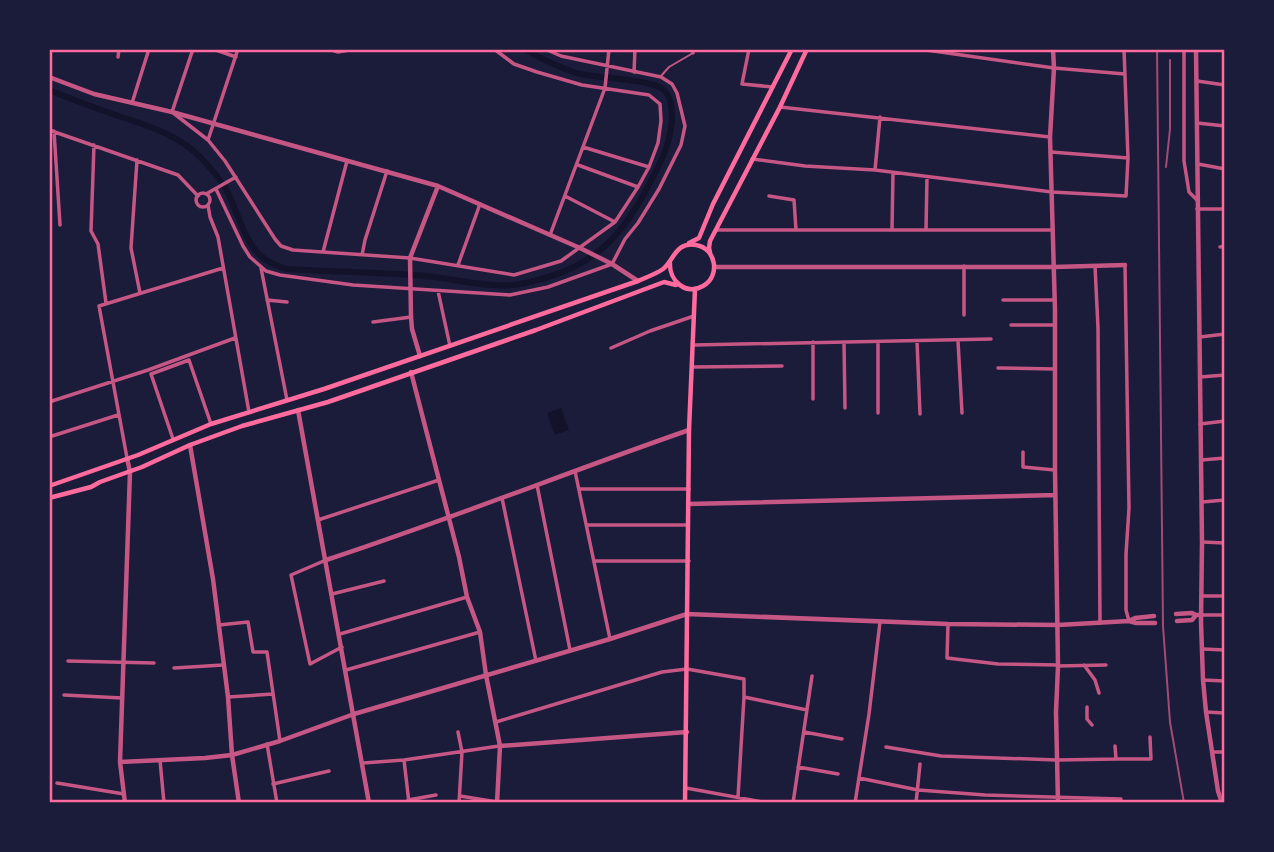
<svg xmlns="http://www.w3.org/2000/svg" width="1274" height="852" viewBox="0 0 1274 852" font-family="Spectral,serif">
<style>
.water{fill:#12122b}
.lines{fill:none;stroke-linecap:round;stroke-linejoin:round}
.canal{stroke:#12122b;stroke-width:6}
.service{stroke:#c65784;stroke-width:2}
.minor{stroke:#c65784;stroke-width:3.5}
.tertiary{stroke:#c65784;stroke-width:4.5}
.secondary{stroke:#ff6b9d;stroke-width:4.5}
.rail{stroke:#a44b75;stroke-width:2}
.neatline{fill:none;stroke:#ff6b9d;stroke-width:2.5}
</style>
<rect width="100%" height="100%" fill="#1b1b3a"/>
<!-- water -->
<path class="water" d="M561,408l8,22 -14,5 -8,-22z"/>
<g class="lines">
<!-- canal -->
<path class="canal" d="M49,90c20,8 40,16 61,23 31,11 68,20 91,45 9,9 17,19 24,29 18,33 19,72 62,82 46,3 92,3 138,7 23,2 45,8 68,9 19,2 35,-2 52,-7 61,-17 87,-57 113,-111 10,-18 22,-57 7,-76 -11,-13 -72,-12 -92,-19 -16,-6 -33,-13 -48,-23"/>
<!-- service -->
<path class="service" d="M661,76l8,-9 24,-14"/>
<!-- minor -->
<path class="minor" d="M193,49l-21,63 36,28 17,21 50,78 6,7 12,4 117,8 104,17 47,-14 54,-39 23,-35 11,-20 9,-24 3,-22 -1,-17 -11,-9 -67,-10 -45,-13 -23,-8 -20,-15
M213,49l23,8
M329,49l9,3 17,-3
M693,49v4
M749,49l-7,35 31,3
M919,49l135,19 71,6
M1184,49v112l5,31 8,8
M118,57l1,-8
M634,72l1,-23
M1197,81l28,4
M132,103l17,-54
M780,107l270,30
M1197,123l28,3
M49,130l129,45 20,21
M54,131l6,94
M208,140l30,-91
M94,145l-3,86 7,13 8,59
M583,147l66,20
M1051,152l77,6
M752,159l53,7 70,4 177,22 74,4 2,-38 -4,-109
M137,160l-6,88 9,45
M1198,164l27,5
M578,165l60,22
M875,170l5,-53
M216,189l27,57 7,11 16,14 14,4 73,10 157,10 38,-8 64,-23 13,-25 13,-16 21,-34 22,-44 4,-19 -8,-33 -5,-9 -11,-7 -100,-21 -16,-7
M196 200a7 7 0 1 1 14 0a7 7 0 1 1-14 0Z
M206,194l30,-17
M565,196l50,26
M769,196l25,4 2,30
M208,205l2,12 8,20 31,175
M1197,209h28
M892,229l1,-56
M926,229l1,-52
M716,230h337
M550,235l55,-147 4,-39
M1220,247l5,-1
M323,252l24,-91
M362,255l3,-15 22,-69
M458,265l22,-61
M1125,265l4,243 -3,46v56l3,11
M964,266v49
M1095,266l3,62 2,295
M261,268l26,132
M438,291l12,55
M267,300l20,2
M1003,300h52
M373,322l38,-5
M1011,325h44
M1200,337l25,-3
M917,341l3,73
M958,341l4,72
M844,342l1,66
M878,342v71
M694,345l297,-6
M611,348l39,-17 44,-15
M692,367l90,-1
M998,368l57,1
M1200,377l25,-2
M813,399v-57
M49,402l99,-32 87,-32
M1200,424l25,-3
M49,437l69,-22
M173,439l-22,-65 38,-14 22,64
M1023,452v15l32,3
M127,458l-28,-152 124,-38
M1201,460l24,-2
M575,471l35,168
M537,485l33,165
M579,489h110
M502,498l34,163
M1202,502l23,-2
M318,520l121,-40
M587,525h101
M1202,542l23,1
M326,560l-35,15 19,89 32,-17
M594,561h95
M332,594l52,-13
M1201,596h24
M1201,615h24
M948,624l-1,34 51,6 60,1
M219,625l29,-3 5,30h14l13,89
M340,634l127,-37
M1203,649l22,1
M68,661l86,2
M1084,665l11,15 4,13
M1058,666l48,-1
M174,668l49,-3
M346,670l134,-38
M1203,680l22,1
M64,695l58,3
M228,697l45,-3
M1087,707v12l5,6
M1206,712l19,1
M496,722l166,-50 25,-3 57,10v18
M458,732l4,20 -3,51
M804,732l38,7
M267,744l10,59
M886,747l55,9 116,4 59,-1 -1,-13
M1212,752h13
M1116,759h35l-1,-22
M160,760l4,43
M404,760l5,43
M363,763l41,-3 95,-14
M798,767l40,7
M859,778l59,12 67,5 136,4
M57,783l67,11
M273,784l56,-13
M686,788l82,15
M460,796l37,6
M738,797l6,-100 63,13
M408,800l28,-5
M793,803l19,-127
M855,803l14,-89 11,-92
M916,803l4,-39"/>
<!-- tertiary -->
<path class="tertiary" d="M1053,49l1,19 -4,69 5,173v160l3,196 -2,46 2,91
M1196,49l6,493 -1,80 2,58 3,32 12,79 4,12
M49,77l45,17 78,18 266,74 142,62 32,16 26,17
M714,267h340l71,-2
M420,356l-8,-27 -1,-12 -1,-59 28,-72
M411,372l48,185 8,40 13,35 6,43 14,71 -3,57
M298,410l71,393
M190,445l23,134 15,118 4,58 7,48
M688,504l367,-9
M326,560c122,-40 242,-88 363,-130
M1176,614l16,-1 4,2h5
M1129,621l6,-3 19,-2
M1177,621l15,-1 4,-5
M500,746l187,-14
M120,762l85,-4 27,-3 48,-14 74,-27 256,-75 77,-25 261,10 110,1 71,-4 7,2h19
M125,803l-5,-41 10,-290 -3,-14"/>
<!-- secondary -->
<path class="secondary" d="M689,243l10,-5 14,-34 79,-155
M710,252l-1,-4 1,-7 70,-134 27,-58
M49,486l89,-31 73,-31 113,-35 314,-108c9,-4 18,-7 25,-12 11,-9 13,-28 33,-24 20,3 25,31 7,41 -18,10 -34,-6 -33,-23
M49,498l42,-11 9,-5 42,-15 48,-22 52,-19 86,-24 208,-72 128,-48 12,3
M685,803l4,-373 6,-141"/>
<!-- rail -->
<path class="rail" d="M1157,49l6,577 7,96 14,81
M1166,167l4,-38v-69"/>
</g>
<!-- border -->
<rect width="1274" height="852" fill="none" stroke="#1b1b3a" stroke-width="102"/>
<rect x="51" y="51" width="1172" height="750" class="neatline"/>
</svg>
